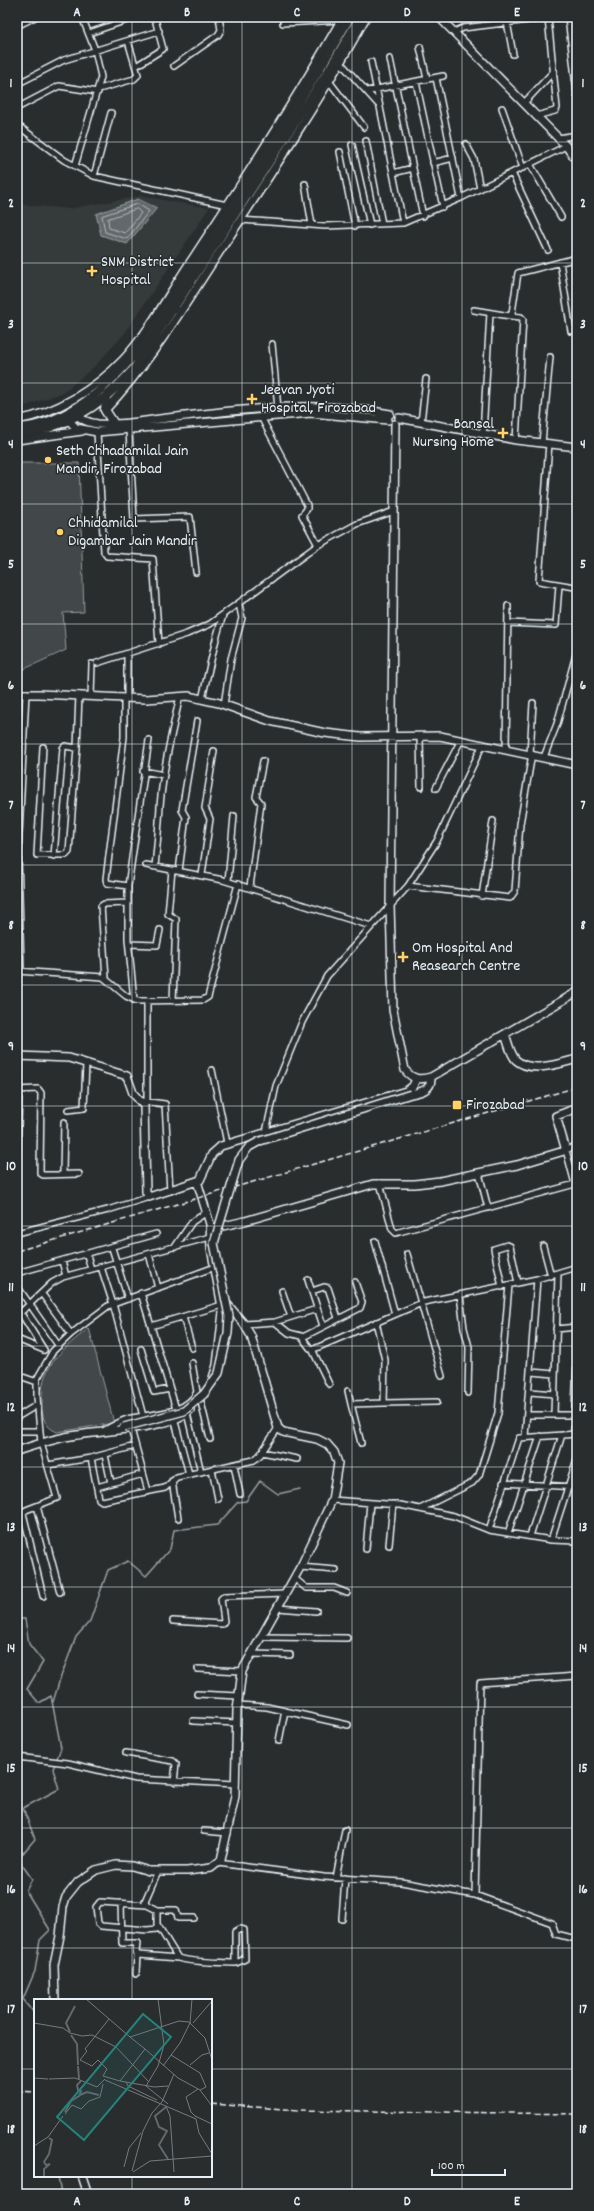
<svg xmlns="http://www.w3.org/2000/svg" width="594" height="2211" viewBox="0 0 594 2211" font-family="Dekko,sans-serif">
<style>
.built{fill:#363a3b}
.green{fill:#424648;stroke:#959ca0}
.water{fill:#63686b;stroke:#989fa3}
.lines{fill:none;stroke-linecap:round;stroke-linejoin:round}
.shore{stroke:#b3bac0;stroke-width:1}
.stream{stroke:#989fa3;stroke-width:1.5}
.street-casing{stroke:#e8f1f8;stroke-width:8}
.secondary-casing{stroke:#e8f1f8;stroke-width:10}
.primary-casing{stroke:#e8f1f8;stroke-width:11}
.street{stroke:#2a2d2e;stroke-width:5}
.secondary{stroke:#2a2d2e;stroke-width:7}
.primary{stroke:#2a2d2e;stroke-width:8}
.rail{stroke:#e8f1f8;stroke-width:1.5;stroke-dasharray:6 3;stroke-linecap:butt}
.secondary-bridge-casing{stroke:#e8f1f8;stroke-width:10;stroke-linecap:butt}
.secondary-bridge{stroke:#2a2d2e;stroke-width:7}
.grid{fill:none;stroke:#e8f1f8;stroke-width:1;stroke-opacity:0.55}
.poi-dot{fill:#ffd166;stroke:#2a2d2e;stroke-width:1.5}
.labels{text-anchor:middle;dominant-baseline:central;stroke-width:3;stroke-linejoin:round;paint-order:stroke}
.poi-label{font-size:16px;fill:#e8f1f8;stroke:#2a2d2e;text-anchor:start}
.inset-river{fill:none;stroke:#63686b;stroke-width:2}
.inset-road{fill:none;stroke:#767b7f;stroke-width:1}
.view{fill:#25827c;fill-opacity:0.15;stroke:#25827c;stroke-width:2}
.inset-edge{fill:none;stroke:#e8f1f8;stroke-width:2}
.neatline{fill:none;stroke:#e8f1f8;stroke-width:1.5}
.grid-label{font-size:13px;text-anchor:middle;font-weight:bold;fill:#e8f1f8}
</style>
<rect width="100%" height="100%" fill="#2a2d2e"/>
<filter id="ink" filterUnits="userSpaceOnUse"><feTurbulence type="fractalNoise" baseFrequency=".025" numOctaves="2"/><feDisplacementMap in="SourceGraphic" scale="8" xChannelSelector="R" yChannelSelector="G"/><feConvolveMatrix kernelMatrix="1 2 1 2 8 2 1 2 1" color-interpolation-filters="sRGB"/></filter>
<g filter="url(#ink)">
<!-- built -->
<path class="built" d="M141,196l68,12 -85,126 -29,32 -31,26 -47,17v-205l51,5z"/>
<!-- green -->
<path class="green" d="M17,463h62l5,149 -21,1 3,37 -44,20 -5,-89z
M89,1328l25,95 -57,9c-12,-5 -15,-14 -15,-27 0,-7 0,-15 1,-21 4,-24 29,-42 46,-56z"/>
<!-- water -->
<path class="water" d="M138,199l19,9 -30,36 -26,-9 -5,-21z"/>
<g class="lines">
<!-- shore -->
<path class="shore" d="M138,204l11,7 -22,28 -22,-7 -3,-16z
M137,209l4,4 -16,20 -16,-5 -1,-9z"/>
<!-- stream -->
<path class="stream" d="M17,1619h8l4,25 14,18 -16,27 12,14 12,-7 10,52 -8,21 6,20 -36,19 12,31 -17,20 14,20 -6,12 24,39 -10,10 -5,31 -12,28 12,15
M53,1702l7,-23 16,-42 14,-16 18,-51 20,-9 18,15 24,-27 4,-19 43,-5 21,-23 8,-1 14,-20 18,13 22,-5
M58,2176l3,18"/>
<!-- street casing -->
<g class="street-casing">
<path id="street" d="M568,17l9,78
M507,22l6,32
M283,23l59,-3
M17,26l18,-9
M454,32l9,-4 90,-11
M89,33l47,-16
M420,47l7,32
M390,59l33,157
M340,62l38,42
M371,62l32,161
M136,66l27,-17 -8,-30
M174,66l44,-31 3,-5 -2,-13
M436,78l25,120
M329,81l35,46
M416,82l27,125
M17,84l47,-24 95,-29
M99,89l35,-10 4,-4 -10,-34
M367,91l76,-15
M524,103l30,-32
M17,108l42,-22 39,6
M502,108l21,60
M536,116l19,-5 2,-3 -9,-90
M17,125l47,35 30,16 133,29
M558,138l19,-3
M366,141l16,83
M466,144l8,15 6,30
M352,145l18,80
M340,152l15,74
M433,163l20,-5
M530,164l31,53
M75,166l26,-89 -6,-27 -13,-33
M393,173l20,-5
M512,173l36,77
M94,176l17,-63
M305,184l7,41
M241,220l84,6 78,-3 58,-25 105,-52
M560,262l11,69
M474,310l36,6 2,-3 6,-40 59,-15
M510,316l11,1 2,2 -7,121
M272,344l6,65
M261,417l46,88v4l-5,6 16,30
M421,422l5,-43
M129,430l5,89 56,-2 6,55
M97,432l7,120 3,4 46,3 6,85
M483,434l7,-121
M542,443l8,-86
M549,443l-10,138 36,6
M508,623l48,2 3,-40
M127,654v44
M97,663l90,-29 23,-10 108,-79 39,-21 37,-13
M91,696l1,-32
M124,698v39l-18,142 1,4 21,3
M202,699l14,-60 7,-24
M224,705l7,-46 11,-41 -3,-14
M420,736l1,51
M43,747l-6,108h29l3,-3 8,-104 2,-53
M506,749l2,-143
M530,754l3,-51
M544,757l13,-33 20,-73
M143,771l21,4
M436,788l25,-48
M54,856l9,-108 2,-2 12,2
M146,865l77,15 148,46
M155,867c2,-21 4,-41 5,-61 3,-37 12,-74 20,-110
M172,870l-4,44 8,5 -3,82
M179,871l7,-54 -4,-7 15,-89
M202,875l8,-56 -5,-11 9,-57
M228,881l6,-65
M408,886l102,12 5,-7 5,-67 12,-70
M250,887l11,-84 -5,-6 7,-36
M482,896l11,-75
M129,944l28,1 3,-15
M17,971l86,6 23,19 11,5 66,-1 5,-3 30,-113
M21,971l-3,-116 8,-162
M106,978l-5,-72 3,-2 23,-1
M134,1000l-6,-61v-53l21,-146
M147,1001v101
M212,1070l15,73
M17,1090l21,-1 3,4 -1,80 3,2 36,-1
M141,1101l24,3 5,87
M68,1110l16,-2 2,-44
M266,1132l10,-46 26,-64 25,-46 81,-90 29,-45 46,-97
M17,1161l3,-105
M479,1173l9,35
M63,1174l1,-52
M380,1183l12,46 4,4 3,-1 176,-48 -9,-34 11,-4
M17,1233l91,-23 41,-13
M375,1241l20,73
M543,1246l8,30
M175,1247l17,-25 15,-10
M112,1248l16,51
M149,1254l9,34
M407,1254l35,122
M87,1255l4,14
M62,1261l4,15
M101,1267l12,37 30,112
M17,1273l139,-39
M308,1280l15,46
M17,1286l41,59
M502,1287l-8,-38 13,-4 3,1 8,37
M282,1291l9,26
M312,1291l12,-4 4,1 10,30
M141,1293l35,116
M42,1294l29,40
M460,1295l4,33 5,19 -1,46
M17,1307l27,43
M17,1316l35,-33 11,-6 147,-40
M183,1317l9,31
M275,1322l42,-13
M376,1322l9,38 -1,43 53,-1
M244,1324l31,-2 14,11 12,3 9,12 4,1 110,-47 113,-23 40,-12
M151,1326l71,-21
M556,1329l21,-2
M303,1337l57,-29 2,-6 -7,-20
M17,1339l27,11
M141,1349l13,43 16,-3
M312,1349l17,35
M531,1372l24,2
M17,1375l20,7
M348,1391l3,13 33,-1
M530,1392l25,2
M200,1398l10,41
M351,1404l10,39
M187,1413l14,59
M528,1415h49
M554,1415l4,-141
M17,1417l20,-12
M174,1418l15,56
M131,1429l17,62
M105,1430c7,-4 14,-8 22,-11 22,-6 58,-3 70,-27l-5,-29
M17,1431h23
M574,1434l3,-72
M525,1437l12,-158
M262,1452l35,7
M105,1455l6,28
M91,1458l8,41 3,2 63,-13 12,-11 77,-17 6,-5 18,-27
M48,1465l43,-7 44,-12
M234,1465l6,29
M212,1469l6,30
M172,1481l6,37
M503,1483l74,4
M97,1487l46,-13
M332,1500l68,5 54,11 35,14 62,10 26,1
M37,1506l23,86
M422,1508l50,-25 7,-8 19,-62 11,-128
M489,1530l30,-92 58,-4
M508,1533l32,-97
M530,1536l32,-101
M551,1540l26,-81
M389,1545l4,-41
M366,1549l4,-46
M300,1567l36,3
M294,1578l12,10h28l13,5
M43,1596l-20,-83 3,-3 31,-12 -16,-55 -4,-46v-18l16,-28 18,-17 37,-28 107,-39
M278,1608l38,3
M173,1621l49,3 2,-3 -3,-22 3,-3 61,-2
M262,1637l85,1
M252,1654l38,1
M198,1669l44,2
M197,1694l42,2
M238,1705l29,2 81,18
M193,1721l44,2
M279,1741l6,-30
M126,1753l47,8 3,3 -2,18
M17,1757l51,6 68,16 100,5
M204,1831l24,2
M218,1863l106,14 77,5 74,13 5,-212 97,-7
M336,1878l9,-48
M475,1895l77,28 4,11 16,4
M121,1903l1,40h15l-1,10 3,2 39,3
M147,1905l-47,-3 -4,5 2,16 3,3 46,4 10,-1v-19l-10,-5 -2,-4 13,-30
M157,1910h19l2,8h16
M342,1919l3,-41
M159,1927l19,31c18,5 38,4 57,5h1l9,-4 -1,-29 -4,-1 -5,3v31
M136,1974l1,-20"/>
</g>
<!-- secondary casing -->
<g class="secondary-casing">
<path id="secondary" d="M439,17l127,129 11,15
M105,410c45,-47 79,-104 115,-159 50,-76 102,-154 146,-234
M75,412c5,8 14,11 23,12 26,2 53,-5 79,-7 68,-8 146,-17 213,-3
M66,417l10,11 21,4 214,-19 77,7
M399,418l117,22 61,7
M17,420c40,-7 78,-31 106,-60 27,-29 48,-70 70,-102 52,-79 103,-159 150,-241
M395,424l-5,481 3,105 12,60c8,10 15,10 26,7l146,-85
M17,440l65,-9
M17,694h22l107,5 42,-3 31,7 51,18 55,12 35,4 80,-1 137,29
M505,1034c3,8 5,20 11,26 15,14 45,3 61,-1
M17,1056l52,2 58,18 6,17 11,13 2,86 3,5 51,-17 12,-26 9,-8 185,-55 7,-5 3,-7
M411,1094c10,-2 21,-4 20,-17
M197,1181l13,43 1,24 12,64 -6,53 -5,16
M210,1229l35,-8 128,-37h42l25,-3 77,-16 47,-14 1,-4 -9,-31 21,-8
M17,1451c18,-6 35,-12 54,-15 29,-6 99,-6 119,-26
M55,2000l-1,-35 6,-29 3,-29 3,-10 12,-15 18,-12 20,-5 16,1 17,5h38l24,-3 10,-8 14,-64 2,-86 5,-39 60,-107 30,-64 6,-37 -4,-11 -7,-8 -10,-5 -34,-7 -5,-4 -27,-92 -7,-12 -22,-26
M82,2176l6,18"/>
</g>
<!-- primary casing -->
<g class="primary-casing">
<path id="primary" d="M106,397l-1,13 9,14
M17,428c52,-3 93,-43 124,-81l178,-277 31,-53
M17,434c48,-4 86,-30 117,-65l193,-296 33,-56"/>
</g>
<!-- street -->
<use href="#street" class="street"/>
<!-- secondary -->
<use href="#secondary" class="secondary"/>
<!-- primary -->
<use href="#primary" class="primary"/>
<!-- rail -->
<path class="rail" d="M17,1251l560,-164
M17,2091l18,1
M211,2104l87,6 279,4"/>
<!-- secondary-bridge casing -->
<g class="secondary-bridge-casing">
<path id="secondary-bridge" d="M124,1427l60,-16 20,-17 15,-21 9,-40 1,-17 -15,-73 25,-83 10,-13 11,-6 151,-47"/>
</g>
<!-- secondary-bridge -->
<use href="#secondary-bridge" class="secondary-bridge"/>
</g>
</g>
<!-- grid -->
<path class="grid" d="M132,17v1983M242,17v2177M352,17v2177M462,17v2177M17,142h560M17,263h560M17,383h560M17,504h560M17,624h560M17,744h560M17,865h560M17,985h560M17,1106h560M17,1226h560M17,1346h560M17,1467h560M17,1587h560M17,1707h560M17,1828h560M17,1948h560M17,2069h18M211,2069h366M132,2176v18"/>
<!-- markers -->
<g class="poi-dot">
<path d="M90 265h4v4h4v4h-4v4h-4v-4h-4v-4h4z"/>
<path d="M250 393h4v4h4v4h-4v4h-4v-4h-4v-4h4z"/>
<path d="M501 427h4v4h4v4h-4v4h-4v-4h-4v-4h4z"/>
<circle cx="48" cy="460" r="4"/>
<circle cx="60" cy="532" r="4"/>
<path d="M401 951h4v4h4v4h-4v4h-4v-4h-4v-4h4z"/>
<rect x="452" y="1100" width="10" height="10" rx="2"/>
</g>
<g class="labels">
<!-- poi labels -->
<g class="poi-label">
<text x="101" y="262">SNM District<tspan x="101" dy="18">Hospital</tspan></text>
<text x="261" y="390">Jeevan Jyoti<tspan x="261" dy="18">Hospital, Firozabad</tspan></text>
<text x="494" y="424" text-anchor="end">Bansal<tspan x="494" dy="18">Nursing Home</tspan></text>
<text x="56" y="451">Seth Chhadamilal Jain<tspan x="56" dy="18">Mandir, Firozabad</tspan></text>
<text x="68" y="523">Chhidamilal<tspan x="68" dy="18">Digambar Jain Mandir</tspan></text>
<text x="412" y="948">Om Hospital And<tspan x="412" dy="18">Reasearch Centre</tspan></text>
<text x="466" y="1105">Firozabad</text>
</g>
</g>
<!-- overview -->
<g transform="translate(34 1999)">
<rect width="178" height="178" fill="#2a2d2e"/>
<path class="inset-river" d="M36,33l-4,-9 9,-17M37,36l6,9 1,21M44,67l1,13M46,96l7,-3 12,3M132,108l-11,9 4,11 8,4 -8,14 9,14M31,113l6,-11 8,-5 2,-5 -3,-1 -1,-5 4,-4M10,178v-8l6,-5 -4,1 -2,-3 5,-8 3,-14 -3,-2"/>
<path class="inset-road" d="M52,0l44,38 49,-16 10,1 16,16 7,22M124,0l6,46 -6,21 -12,20 22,18M75,20l-24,30 2,2 -7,9 12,6 6,-6 9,9 -4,7 17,5M0,24l29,5 7,5 12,3 10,-1 24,12 32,34M159,24l19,-22M96,38l15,12M111,50l-25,32 34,6 14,-1M111,50l33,29 22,12 12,16M137,56l29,18 6,14 -6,3M156,66l12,-10 7,-2M129,67l17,-23 10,-20 2,-24M0,79l14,1M15,80l26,-1 22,9 8,-8M71,81l91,39M92,83l2,4 29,14M132,107l4,10 4,56M31,115l7,-9 9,4 8,-8 11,-4 3,-13M161,117l17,8M162,118l-5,-5 -5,-15 12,-8M162,120l3,14 13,21M0,147l14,-9 15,-21M90,168l5,-19 12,-15M98,172l11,-40 9,-18 10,-11 12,-28M99,173l17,-11 62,-5"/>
<path class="view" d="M109,15l28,23 -87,103 -27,-23z"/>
<rect width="178" height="178" class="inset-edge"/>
</g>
<!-- margin -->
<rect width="594" height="2211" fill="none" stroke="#2a2d2e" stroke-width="44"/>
<!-- scale -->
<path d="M432 2169v6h73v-6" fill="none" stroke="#e8f1f8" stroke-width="2"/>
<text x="438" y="2169" font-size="12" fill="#e8f1f8" stroke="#2a2d2e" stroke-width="3" paint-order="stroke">100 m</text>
<rect x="22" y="22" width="550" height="2167" class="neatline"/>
<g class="grid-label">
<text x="77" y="16">A</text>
<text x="187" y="16">B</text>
<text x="297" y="16">C</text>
<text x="407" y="16">D</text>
<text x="517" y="16">E</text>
<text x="11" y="87">1</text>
<text x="583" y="87">1</text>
<text x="11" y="207">2</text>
<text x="583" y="207">2</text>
<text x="11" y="328">3</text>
<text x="583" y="328">3</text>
<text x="11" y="448">4</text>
<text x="583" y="448">4</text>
<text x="11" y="568">5</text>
<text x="583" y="568">5</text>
<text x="11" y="689">6</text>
<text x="583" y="689">6</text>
<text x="11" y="809">7</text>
<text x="583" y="809">7</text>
<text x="11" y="929">8</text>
<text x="583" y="929">8</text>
<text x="11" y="1050">9</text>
<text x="583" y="1050">9</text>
<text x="11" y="1170">10</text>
<text x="583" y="1170">10</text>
<text x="11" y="1291">11</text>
<text x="583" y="1291">11</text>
<text x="11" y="1411">12</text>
<text x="583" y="1411">12</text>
<text x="11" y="1531">13</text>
<text x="583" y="1531">13</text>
<text x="11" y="1652">14</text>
<text x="583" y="1652">14</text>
<text x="11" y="1772">15</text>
<text x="583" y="1772">15</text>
<text x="11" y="1893">16</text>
<text x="583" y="1893">16</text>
<text x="11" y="2013">17</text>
<text x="583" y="2013">17</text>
<text x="11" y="2133">18</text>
<text x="583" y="2133">18</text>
<text x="77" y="2205">A</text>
<text x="187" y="2205">B</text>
<text x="297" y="2205">C</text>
<text x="407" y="2205">D</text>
<text x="517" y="2205">E</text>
</g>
</svg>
